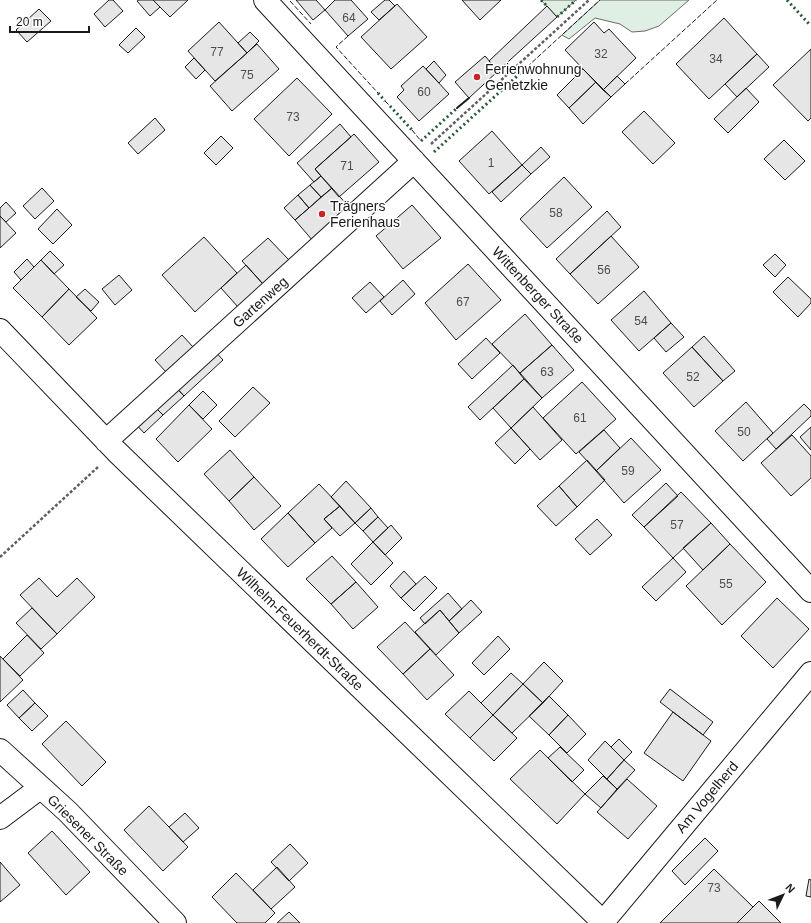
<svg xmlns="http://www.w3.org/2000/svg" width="811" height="923" viewBox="0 0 811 923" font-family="Helvetica,sans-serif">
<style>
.green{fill:#e0efe3;stroke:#6a6a6a}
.building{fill:#e6e6e6;stroke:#1a1a1a}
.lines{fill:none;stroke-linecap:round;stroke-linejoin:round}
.minor-casing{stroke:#1a1a1a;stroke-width:24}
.path{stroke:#5f5f5f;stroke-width:2.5;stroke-dasharray:3 2;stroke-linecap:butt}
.minor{stroke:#fff;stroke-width:22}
.hedge{stroke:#2b5a34;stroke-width:3;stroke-dasharray:2 3;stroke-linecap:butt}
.fence{stroke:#1a1a1a;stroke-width:1;stroke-dasharray:5 2;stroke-linecap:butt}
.wall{stroke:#1a1a1a;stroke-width:2}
.poi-dot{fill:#c62828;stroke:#fff;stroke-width:1.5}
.labels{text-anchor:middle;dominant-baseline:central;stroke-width:3;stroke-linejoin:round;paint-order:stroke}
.number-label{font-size:12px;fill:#4d4d4d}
.poi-label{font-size:14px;fill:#1a1a1a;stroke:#fff;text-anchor:start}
.street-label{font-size:14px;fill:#1a1a1a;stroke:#fff}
</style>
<rect width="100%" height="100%" fill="#fff"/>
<!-- green -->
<path class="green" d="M541,0h35l-19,17z
M600,0h89l-30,26 -14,5 -13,1 -12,-8 -25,-6 -26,21 -7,-4z"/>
<!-- building -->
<path class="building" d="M109,0h4l10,11 -18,16 -11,-13z
M139,0h14l7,7 -10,9 -13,-15z
M153,0h35l-18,17z
M296,0h20l9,10 -12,10z
M335,0h16l17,19 -20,17 -23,-26z
M385,0h4l6,6 -16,14 -8,-8z
M462,0h39l-21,20z
M397,4l30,33 -36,32 -30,-32z
M547,6l10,11 -59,54 -9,-10z
M39,9l12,12 -24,21 -11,-12z
M724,18l33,36 -48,45 -33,-35z
M219,22l28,31 -32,28 -27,-30z
M594,22l10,11 5,-4 27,29 -33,32 -38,-40z
M136,28l9,9 -17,16 -9,-8z
M250,32l9,9 -12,12 -9,-10z
M257,44l22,25 -47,42 -22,-25z
M811,49v69l-3,3 -35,-36z
M757,54l12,13 -32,30 -12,-13z
M485,56l13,15 -29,27 -14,-16z
M194,58l11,12 -9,9 -11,-12z
M434,61l12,14 -7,8 -13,-14z
M423,66l26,28 -30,27 -22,-24 7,-7 -3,-4z
M583,69l13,13 -27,26 -12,-13z
M617,76l8,8 -14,13 -8,-7z
M297,78l35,36 -43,42 -35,-37z
M596,82l15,15 -28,27 -14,-16z
M746,88l13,14 -31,31 -14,-14z
M644,111l31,32 -22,21 -31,-32z
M155,118l10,12 -27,24 -10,-11z
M340,124l11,13 -36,32 6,7 -7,6 -17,-19z
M492,131l30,34 -33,29 -30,-33z
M354,134l25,28 -40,35 -24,-28z
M221,136l12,12 -17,17 -12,-12z
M784,140l21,21 -20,19 -21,-21z
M541,147l9,10 -19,17 -9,-9z
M522,165l9,9 -30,28 -9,-10z
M321,176l11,12 -11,9 -11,-12z
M564,177l28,30 -45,41 -27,-29z
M310,185l11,12 -12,11 -11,-13z
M42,188l12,13 -19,18 -12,-13z
M332,188l18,20 -37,33 -18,-21z
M298,195l11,13 -14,12 -11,-12z
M6,202l10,11 -10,9 -6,-6v-8z
M412,205l29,33 -38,31 -27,-33z
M57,209l15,16 -19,19 -15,-15z
M607,211l14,16 -51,47 -14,-15z
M0,216l16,17 -16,15z
M611,236l28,31 -41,37 -28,-30z
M204,237l33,36 -42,39 -33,-37z
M268,238l21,22 -26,24 -21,-23z
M50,251l14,14 -10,9 -13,-14z
M775,254l11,11 -11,12 -12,-12z
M27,259l7,8 -13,13 -7,-8z
M41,260l28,29 -27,28 -29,-29z
M468,264l33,36 -45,40 -31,-37z
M246,265l17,19 -25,23 -17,-19z
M119,275l13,15 -17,15 -13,-16z
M788,277l23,22v4l-13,14 -25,-25z
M403,280l12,14 -23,21 -12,-14z
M370,282l14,15 -18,16 -14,-15z
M69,289l28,29 -28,27 -27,-28z
M85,289l14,13 -8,9 -15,-14z
M644,291l27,32 -32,28 -28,-31z
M525,314l27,31 -32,28 -28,-29z
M671,323l13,14 -18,15 -12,-14z
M182,335l12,13 -27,25 -12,-13z
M704,336l31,35 -12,10 -31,-34z
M486,338l14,15 -28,26 -14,-15z
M552,345l22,25 -32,28 -22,-25z
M692,347l31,34 -29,26 -31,-34z
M212,348l11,12 -39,36 -11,-12z
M513,365l11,14 -44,41 -12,-13z
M524,379l18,19 -31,30 -18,-20z
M582,382l34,37 -40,35 -33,-36z
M173,384l11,12 -21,19 -11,-11z
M253,387l17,16 -35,34 -16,-16z
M203,391l14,14 -14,14 -14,-14z
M746,402l27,31 -30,28 -28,-30z
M152,404l11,11 -19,18 -11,-12z
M804,404l7,7v5l-35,33 -9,-10z
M189,405l23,24 -34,33 -22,-23z
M533,407l29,33 -22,20 -29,-32z
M811,427v23l-11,-13z
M511,428l19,21 -15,15 -20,-21z
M604,430l16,18 -24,23 -17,-19z
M792,435l19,21v22l-20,18 -30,-33z
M631,438l30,32 -37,33 -28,-32z
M230,450l24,27 -25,24 -25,-27z
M587,460l18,20 -28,27 -18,-21z
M254,477l27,29 -27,24 -25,-29z
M346,481l25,27 -16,15 -24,-26z
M666,483l12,13 -34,31 -12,-12z
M319,484l21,22 -16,13 8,9 -17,15 -27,-30z
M559,486l18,21 -21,19 -19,-20z
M681,492l30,31 -38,35 -29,-31z
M340,506l15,17 -15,13 -16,-17z
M371,508l7,9 -15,14 -8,-8z
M288,513l27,30 -27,24 -27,-28z
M378,517l10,11 -15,14 -10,-11z
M597,519l15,16 -22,20 -15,-16z
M711,523l19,21 -27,26 -20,-22z
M391,525l11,13 -17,17 -12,-13z
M373,542l20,21 -22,22 -20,-21z
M730,544l36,38 -44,43 -36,-39z
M332,556l24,26 -25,22 -25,-25z
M673,558l13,14 -30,29 -14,-14z
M404,571l12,13 -15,14 -11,-12z
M425,576l12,12 -23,23 -13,-13z
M39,578l18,19 20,-19 18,19 -38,37 -37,-39z
M356,582l22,25 -25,22 -22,-25z
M448,593l14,16 -13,12 -9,-11 -15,14 -5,-6z
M777,598l32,31 -36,39 -32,-32z
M471,600l11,12 -23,21 -10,-12z
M32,608l25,26 -16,15 -25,-26z
M440,610l19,23 -23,22 -21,-23z
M405,622l25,27 -27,25 -26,-27z
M27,635l17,18 -24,23 -17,-17z
M498,636l12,13 -26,26 -12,-12z
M430,649l24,26 -27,25 -24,-26z
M0,656l23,24 -23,22z
M544,662l19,19 -20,22 -20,-19z
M511,673l12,11 -30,31 -12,-12z
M523,684l20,19 -31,30 -19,-18z
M670,689l43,33 -10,13 -43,-33z
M23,690l12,13 -16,15 -12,-13z
M469,691l24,24 -23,23 -25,-24z
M549,696l19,19 -19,20 -20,-19z
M35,703l13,13 -16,15 -13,-13z
M673,712l38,29 -28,40 -39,-28z
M493,715l24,23 -23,23 -24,-23z
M568,715l18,19 -19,19 -18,-18z
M66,721l40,41 -24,24 -40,-42z
M619,739l13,13 -8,8 -13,-13z
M605,741l19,19 -17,19 -19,-19z
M560,747l24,23 -12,12 -24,-24z
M540,750l45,44 -28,30 -47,-45z
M624,760l11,10 -18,19 -10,-10z
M603,776l14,13 -16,19 -16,-14z
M627,779l30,27 -29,33 -31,-27z
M149,806l39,41 -25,24 -39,-41z
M185,813l14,15 -16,14 -14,-15z
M52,831l38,41 -24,23 -38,-42z
M705,838l13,13 -33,34 -13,-14z
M290,844l18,19 -19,18 -18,-19z
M0,862l20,23 -20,17z
M277,867l18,20 -24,22 -18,-19z
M714,869l39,38 -16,16h-77z
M236,873l39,40 -10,10h-28l-25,-26z
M809,879l2,1v17l-5,-1z
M759,901l22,22h-44z
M289,912l11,11h-23z"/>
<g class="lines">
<!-- minor casing -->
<g class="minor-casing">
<path id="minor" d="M265,0l546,591
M0,330l116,121 488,472
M106,441l308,-280
M0,750l68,62 107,111
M0,818l40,-30
M603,922l208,-249"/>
</g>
<!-- path -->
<path class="path" d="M431,144l158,-144
M0,557l98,-90"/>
<!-- minor -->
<use href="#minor" class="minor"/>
<!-- hedge -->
<path class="hedge" d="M541,0l6,6
M787,0l23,25
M557,17l19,-17
M378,93l7,8
M390,106l22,24
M421,141l36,-33
M434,152l93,-85"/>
<!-- fence -->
<path class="fence" d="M290,1l21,23
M348,36l-12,11 42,46
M527,67l73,-67
M625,84l92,-84
M385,101l5,5
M412,130l9,11"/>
<!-- wall -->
<path class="wall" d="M457,108l12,-10"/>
</g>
<!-- markers -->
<g class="poi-dot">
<circle cx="477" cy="77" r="4"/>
<circle cx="322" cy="214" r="4"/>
</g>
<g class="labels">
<!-- number labels -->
<g class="number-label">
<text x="349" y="18">64</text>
<text x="217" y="52">77</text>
<text x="601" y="54">32</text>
<text x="716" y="59">34</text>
<text x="247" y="75">75</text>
<text x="424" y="92">60</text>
<text x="293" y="117">73</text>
<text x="491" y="163">1</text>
<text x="347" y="166">71</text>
<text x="556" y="213">58</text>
<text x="604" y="270">56</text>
<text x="463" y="302">67</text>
<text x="641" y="321">54</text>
<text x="547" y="372">63</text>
<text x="693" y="377">52</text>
<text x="580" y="418">61</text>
<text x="744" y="432">50</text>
<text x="628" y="471">59</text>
<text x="677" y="525">57</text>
<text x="726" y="584">55</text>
<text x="714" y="888">73</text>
</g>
<!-- poi labels -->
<g class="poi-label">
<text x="485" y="69">Ferienwohnung<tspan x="485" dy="16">Genetzkie</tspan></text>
<text x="330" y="206">Trägners<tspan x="330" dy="16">Ferienhaus</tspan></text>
</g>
<!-- street labels -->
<g class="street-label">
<text transform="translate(538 295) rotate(47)">Wittenberger Straße</text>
<text transform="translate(260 302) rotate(-42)">Gartenweg</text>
<text transform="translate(300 629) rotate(44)">Wilhelm-Feuerherdt-Straße</text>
<text transform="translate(707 797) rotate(-50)">Am Vogelherd</text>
<text transform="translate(88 835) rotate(45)">Griesener Straße</text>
</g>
</g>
<!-- north arrow -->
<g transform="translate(783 895) rotate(47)" stroke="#ffffff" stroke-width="3" paint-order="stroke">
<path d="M0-3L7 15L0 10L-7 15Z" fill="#1a1a1a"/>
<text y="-6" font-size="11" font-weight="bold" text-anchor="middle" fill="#1a1a1a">N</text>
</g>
<!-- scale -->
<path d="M10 26v6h79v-6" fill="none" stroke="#1a1a1a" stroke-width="2"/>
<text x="16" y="26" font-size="12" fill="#1a1a1a" stroke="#ffffff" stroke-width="3" paint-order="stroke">20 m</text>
</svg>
